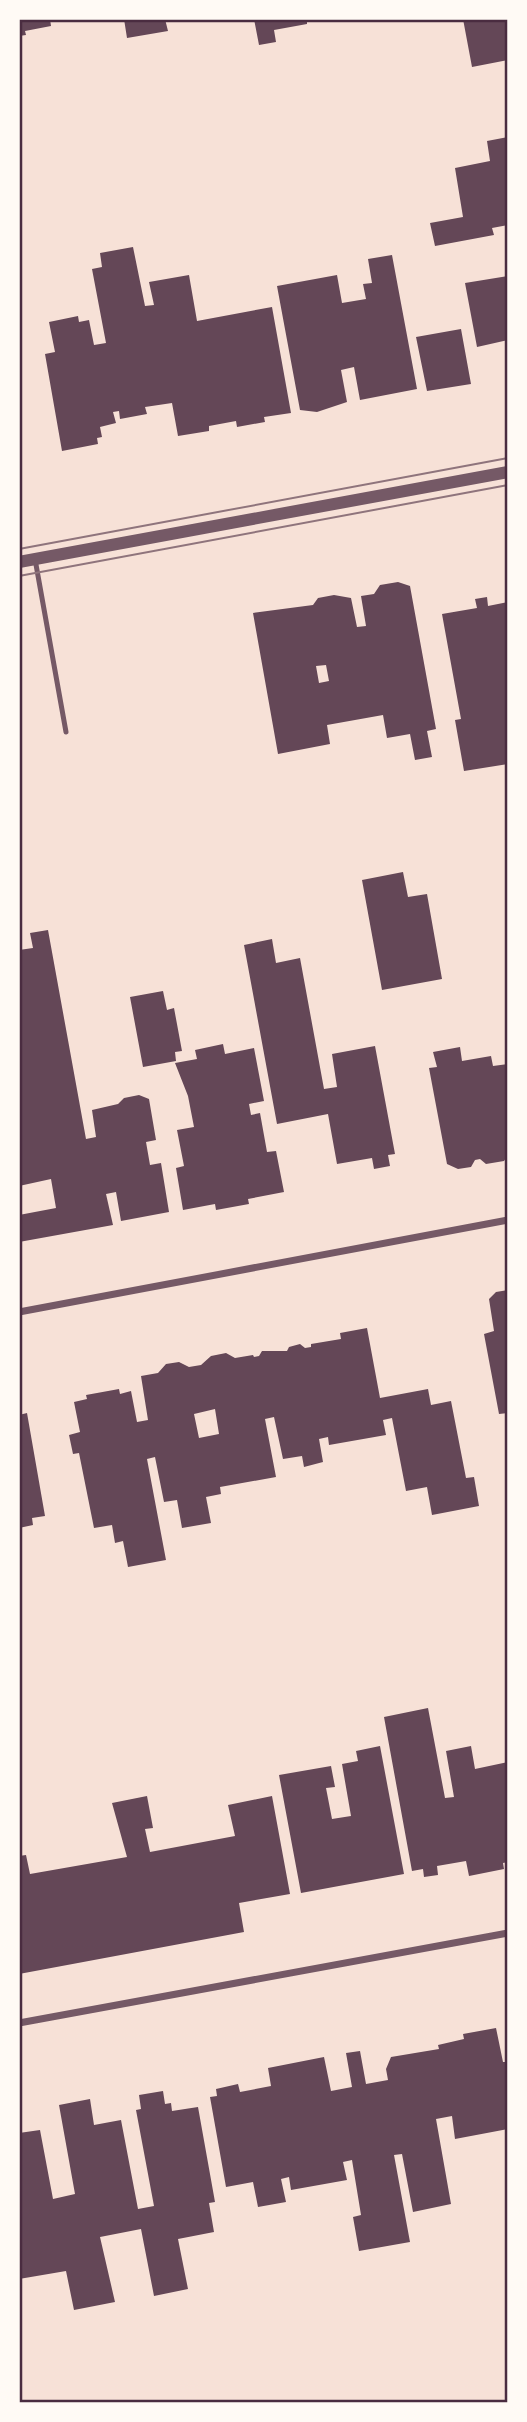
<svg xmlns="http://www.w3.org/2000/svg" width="527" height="2422" viewBox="0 0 527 2422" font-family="Inter,sans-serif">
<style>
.building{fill:#644757;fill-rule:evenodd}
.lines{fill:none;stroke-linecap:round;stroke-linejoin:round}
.service{stroke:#755966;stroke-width:5}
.minor{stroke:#755966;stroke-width:7}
.tertiary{stroke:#755966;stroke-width:12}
.tram{stroke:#8f747c;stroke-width:2}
.neatline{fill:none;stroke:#4a2c40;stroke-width:2.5}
</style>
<rect width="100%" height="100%" fill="#f7e1d7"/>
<!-- building -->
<path class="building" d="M19,19h31l1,7 -26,5 1,4 -7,1z
M124,19h41l3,12 -41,7z
M254,19h53v5l-33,6 2,12 -17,3z
M463,19h45v41l-36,7z
M508,137v88l-16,3 2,7 -59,11 -5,-23 33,-6 -8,-49 35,-7 -3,-20z
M133,247l12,59 9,-1 -5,-23 40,-7 8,46 75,-14 19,106 -27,4 1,5 -28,5 -1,-6 -27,5v5l-31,5 -6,-33 -27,4 2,7 -27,5 -1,-8 -6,1 3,11 -16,4 2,10 -5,1 1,6 -36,7 -17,-97 10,-2 -6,-30 29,-6 1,6 10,-2 5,25 12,-2 -14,-74 10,-2 -2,-14z
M392,255l25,134 -57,11 -6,-33 -13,3 6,32 -30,10 -17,-2 -23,-124 60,-11 5,28 24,-4 -3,-15 9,-1 -4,-24z
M508,276v64l-31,7 -12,-64z
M461,329l10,55 -44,7 -11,-54z
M398,582l12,4 26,143 -9,2 5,26 -17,3 -5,-26 -23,4 -4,-23 -56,10 3,19 -52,10 -25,-141 60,-8 5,-7 16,-3 17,3 6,29 9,-1 -5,-30 13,-2 6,-9zM326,665l3,16 -10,2 -3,-17z
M487,597l1,9 20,-4v162l-44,7 -9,-51 6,-1 -19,-105 35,-6 -2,-9z
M403,872l5,25 19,-3 15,85 -60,11 -20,-110z
M48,930l38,209 10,-2 -4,-27 26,-6 6,-6 15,-3 10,4 7,41 -10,2 4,23 11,-2 8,49 -48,9 -5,-29 -10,2 7,31 -94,17v-27l37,-7 -5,-29 -32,7v-236l14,-2 -3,-15z
M272,939l4,24 24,-5 24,131 13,-2 -5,-33 43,-8 20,108 -7,1 2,11 -16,3 -2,-11 -35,6 -9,-50 -51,10 -33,-179z
M163,991l4,19 7,-2 8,43 -7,1 1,9 -33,6 -13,-70z
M223,1044l2,10 29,-6 10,53 -15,3 2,11 9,-2 7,39 9,-1 8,41 -36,7 1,5 -33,6 -1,-6 -32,6 -7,-42 8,-2 -7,-36 17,-3 -6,-31 -13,-33 22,-4 -2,-9z
M460,1047l2,14 29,-5 2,10 15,-2v91l-4,6 -18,3 -6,-5 -5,1 -4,7 -13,2 -11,-5 -18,-96 8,-1 -4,-15z
M508,1290v123l-9,1 -15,-80 10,-3 -5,-32 7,-7z
M367,1328l13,70 48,-9 3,16 20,-4 15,77 8,-1 5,29 -47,9 -5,-28 -21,4 -14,-73 -9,2 3,15 -57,10 -1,-8 -9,2 4,23 -19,5 -2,-11 -19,3 -9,-42 -9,2 11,58 -56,10 1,7 -15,3 5,26 -29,5 -5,-28 -13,2 -9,-45 -8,2 19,101 -38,7 -5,-26 -8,2 -3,-18 -18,3 -15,-75 -6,1 -4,-19 11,-3 -6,-30 13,-3 -1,-4 33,-6 1,5 11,-3 6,31 11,-2 -7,-44 17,-3 8,-9 13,-2 10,5 12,-2 10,-9 15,-3 9,5 18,-3 1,2 5,-1 3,-5h25l2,-4 11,-3 5,4 6,-1v-3l30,-5 -1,-6zM215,1409l4,25 -20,4 -5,-24z
M27,1413l18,103 -13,2 1,7 -14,3v-113z
M428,1708l17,90 9,-1 -8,-46 25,-5 4,23 33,-7v100l-5,1 1,6 -35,7 -3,-15 -29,5 1,9 -14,2 -1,-8 -11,2 -28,-154z
M380,1746l24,128 -103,19 -22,-118 52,-9 4,21 -9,1 6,31 19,-3 -9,-52 16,-3 -2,-10z
M147,1796l6,32 -8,1 5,23 85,-16 -7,-31 44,-9 18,98 -51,9 5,29 -225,42v-118l7,-1 4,19 97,-17 -15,-54z
M496,2028l7,34h5v67l-53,10 -3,-23 -16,3 15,85 -38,8 -11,-58 -8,1 16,87 -51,9 -6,-34 8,-2 -9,-55 -9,2 4,18 -56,10 -2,-13 -8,2 5,23 -28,5 -5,-25 -27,5 -16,-90 7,-1 -1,-7 22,-5 2,8 31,-6 -3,-18 56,-11 7,34 21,-4 -6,-34 14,-2 6,33 22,-4 -2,-11 5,-12 48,-8 -1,-4 26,-6 -1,-5z
M163,2091l2,13 6,-1 1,8 26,-4 17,95 -6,1 5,29 -36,7 10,50 -34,7 -13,-67 -41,8 15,65 -41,8 -8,-39 -47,8v-146l21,-3 13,69 22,-5 -16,-89 31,-6 4,26 27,-5 17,89 16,-3 -18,-96 5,-1 -2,-14z"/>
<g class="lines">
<!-- service -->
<path class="service" d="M35,559l31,173"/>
<!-- minor -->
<path class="minor" d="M19,1312l489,-92
M19,2023l489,-90"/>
<!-- tertiary -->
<path class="tertiary" d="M19,562l489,-90"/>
<!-- tram -->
<path class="tram" d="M19,549l489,-91
M19,576l489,-91"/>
</g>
<!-- border -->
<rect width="527" height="2422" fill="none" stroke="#fffaf5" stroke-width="42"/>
<rect x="21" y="21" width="485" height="2380" class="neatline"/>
</svg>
